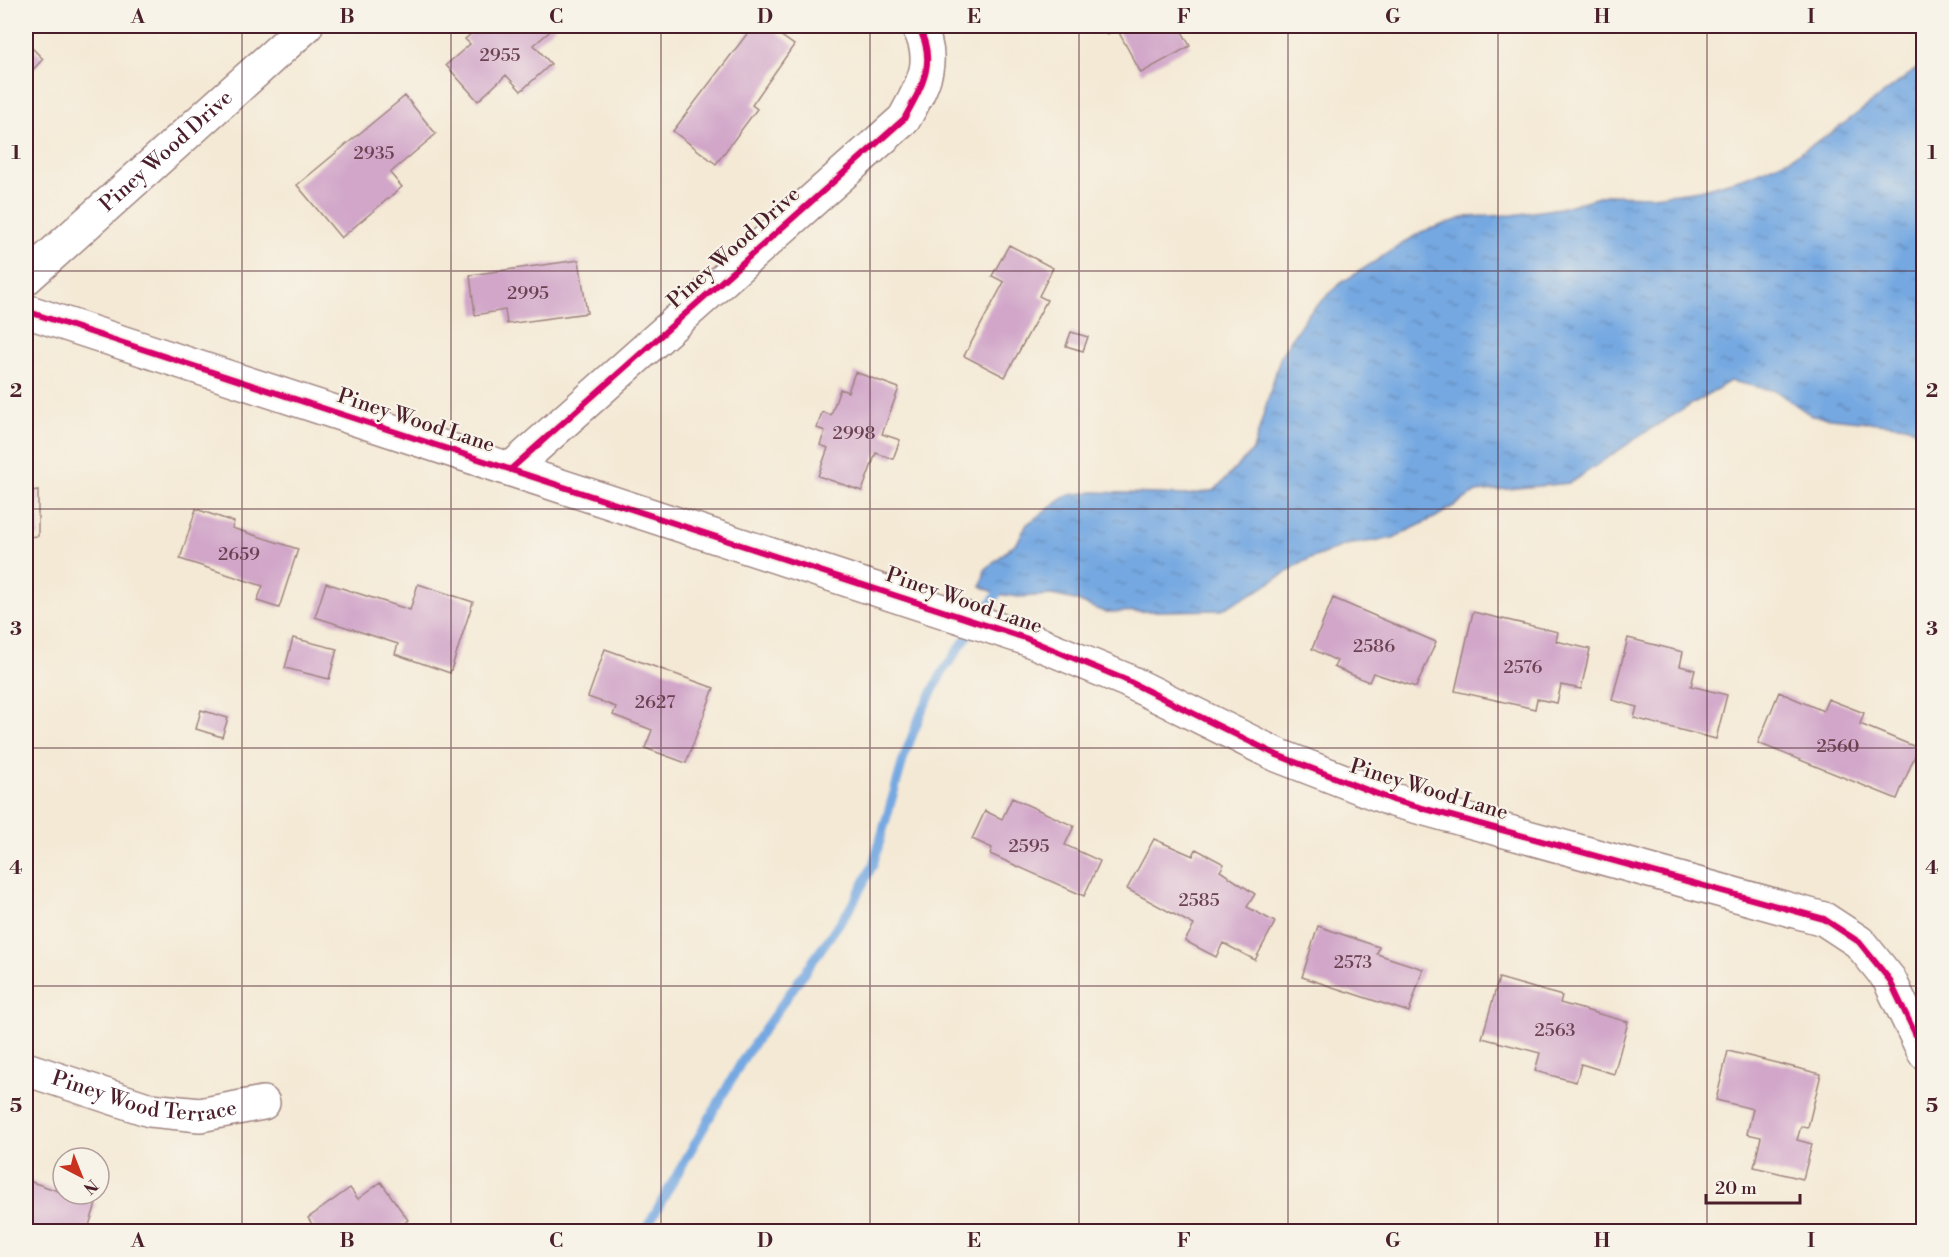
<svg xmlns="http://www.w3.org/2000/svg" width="1949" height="1257" viewBox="0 0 1949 1257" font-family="'Libre Bodoni',serif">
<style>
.water{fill:url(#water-ripples);stroke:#606486;stroke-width:1.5}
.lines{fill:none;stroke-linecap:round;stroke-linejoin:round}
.stream{stroke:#75a8e1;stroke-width:9}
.building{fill:#d1a6c9}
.minor-casing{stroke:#9f8480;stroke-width:36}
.minor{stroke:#fff;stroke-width:33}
.cycleway-casing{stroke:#f7f3e8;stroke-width:10}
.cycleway{stroke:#d6006c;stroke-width:6}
.grid{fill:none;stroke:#4a1f2b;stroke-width:1.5;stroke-opacity:0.55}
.labels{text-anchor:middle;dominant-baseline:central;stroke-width:4.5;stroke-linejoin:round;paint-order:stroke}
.number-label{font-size:18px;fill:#6c4152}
.street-label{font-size:21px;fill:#4a1f2b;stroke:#f7f3e8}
.neatline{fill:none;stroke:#4a1f2b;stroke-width:2}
.grid-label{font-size:20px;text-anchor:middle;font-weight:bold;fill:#4a1f2b}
</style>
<defs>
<pattern id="water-ripples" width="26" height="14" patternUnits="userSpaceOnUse" patternTransform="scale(1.5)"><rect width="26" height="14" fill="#75a8e1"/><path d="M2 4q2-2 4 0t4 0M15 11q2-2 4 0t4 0" fill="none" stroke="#6288b7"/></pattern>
</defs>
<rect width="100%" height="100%" fill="#f7f3e8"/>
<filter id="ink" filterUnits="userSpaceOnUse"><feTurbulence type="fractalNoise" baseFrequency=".0167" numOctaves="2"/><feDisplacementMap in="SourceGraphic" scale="12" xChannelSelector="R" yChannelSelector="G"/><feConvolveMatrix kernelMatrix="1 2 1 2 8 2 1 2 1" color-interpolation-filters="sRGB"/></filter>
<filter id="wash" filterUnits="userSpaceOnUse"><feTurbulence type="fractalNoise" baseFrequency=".008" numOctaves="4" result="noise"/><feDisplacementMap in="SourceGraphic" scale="24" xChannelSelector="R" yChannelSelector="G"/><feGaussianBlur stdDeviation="1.35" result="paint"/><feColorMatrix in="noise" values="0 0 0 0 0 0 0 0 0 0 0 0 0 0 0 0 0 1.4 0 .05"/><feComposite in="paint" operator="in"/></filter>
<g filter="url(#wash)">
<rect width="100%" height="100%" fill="#f4e9d5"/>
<!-- water -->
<path class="water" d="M1923,64v370l-17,-8 -94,-10 -36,-25 -46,-10 -81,49 -79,53 -94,9 -40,25 -43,21 -47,7 -44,17 -40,26 -41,22 -117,2 -29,-12 -23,-5 -33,2 -22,-3 -16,-8 4,-16 33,-29 8,-16 42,-30 25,-3 94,3 28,-5 38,-40 28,-95 26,-40 34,-32 80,-51 45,-15 47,-2 47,-7 46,-13 47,1 47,-6 46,-13 43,-18 41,-25z"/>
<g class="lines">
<!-- stream -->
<path class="stream" d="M644,1232l101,-176 106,-149 22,-42 31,-108 17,-44 22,-42 54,-77"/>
</g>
<g id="blocks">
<!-- building -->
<path class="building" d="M480,26h76l-22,19 17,19 -30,27 -15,-16 -28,26 -32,-36 24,-21 -5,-5z
M753,26h14l27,19 -42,60 5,4 -41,55 -43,-33z
M1102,26h77l11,20 -49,27 -24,-44 -10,5z
M26,42l17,17 -17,18z
M405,96l31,38 -46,39 12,14 -61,51 -44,-53z
M1009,245l44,23 -14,28 8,4 -42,77 -41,-21 40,-74 -12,-6z
M579,260l8,53 -80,11 -2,-14 -30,5 -5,-40z
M1071,332l17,5 -5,14 -17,-5z
M855,372l44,16 -17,46 18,6 -7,19 -17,-6 -14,38 -44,-15 10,-28 -8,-3 5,-14 -8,-3 5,-16 9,3 9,-26 8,3z
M38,490v46l-12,1v-45z
M196,509l38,13 -2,6 66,21 -19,59 -22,-7 6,-15 -83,-27z
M326,583l84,27 8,-26 55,18 -23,71 -55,-19 3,-10 -83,-27z
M1333,598l103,44 -20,45 -43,-14 -4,9 -35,-15 3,-6 -25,-12z
M1473,612l85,20 -2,9 34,8 -9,40 -20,-4 -4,18 -20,-4 -2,10 -80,-18z
M293,638l44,11 -8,30 -44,-11z
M1628,638l55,14 -3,14 15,4 -4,16 36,9 -11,44 -82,-21 3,-11 -25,-7z
M605,649l109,39 -28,75 -41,-15 7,-18 -39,-15 3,-8 -28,-10z
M1779,692l44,19 5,-12 36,14 -4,11 58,24 -21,51 -139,-56z
M201,710l27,8 -6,19 -26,-8z
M1012,798l62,28 -9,19 35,16 -16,35 -94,-42 2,-6 -20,-9 13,-28 17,8z
M1154,839l39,17 3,-7 28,15 -4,7 35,23 -8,13 28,15 -20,38 -32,-17 -7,14 -31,-16 9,-16 -67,-36z
M1318,926l61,21 -2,7 46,15 -14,43 -107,-35z
M1499,978l63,18 -2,7 68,19 -14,52 -33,-10 -5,18 -41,-11 5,-18 -58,-15z
M1728,1051l93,23 -13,53 -7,-1 -4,14 15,4 -9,35 -49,-12 7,-30 -14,-3 6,-25 -37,-9z
M26,1180l70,24 -9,28h-61z
M381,1182l27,38 -15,12h-76l-9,-14 42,-30 8,11z
M173,1224l26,7v1h-28z"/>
</g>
</g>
<g filter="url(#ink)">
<use href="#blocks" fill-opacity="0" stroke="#9f8480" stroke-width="1.5"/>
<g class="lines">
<!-- minor casing -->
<g class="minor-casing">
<g id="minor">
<path id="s1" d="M26,278l280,-252"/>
<path d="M26,311l999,327 101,42 151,75 116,45 431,119 35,23 30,37 35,73"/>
<path d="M511,469l393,-350c18,-33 34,-57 14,-93"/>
<path id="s2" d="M26,1069l124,41 50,5 63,-12"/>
</g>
</g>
<!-- minor -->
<use href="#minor" class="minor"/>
<!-- cycleway casing -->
<g class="cycleway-casing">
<path id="cycleway" d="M26,311l999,327 101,42 151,75 116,45 431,119 35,23 30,37 35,73
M511,469l393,-350c18,-33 34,-57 14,-93"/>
</g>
<!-- cycleway -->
<use href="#cycleway" class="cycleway"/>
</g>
</g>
<!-- grid -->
<path class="grid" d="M242,26v1206M451,26v1206M661,26v1206M870,26v1206M1079,26v1206M1288,26v1206M1498,26v1206M1707,26v1206M26,271h1898M26,509h1898M26,748h1898M26,986h1898"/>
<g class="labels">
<!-- number labels -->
<g class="number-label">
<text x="500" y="55">2955</text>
<text x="374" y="153">2935</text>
<text x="528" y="293">2995</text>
<text x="854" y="433">2998</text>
<text x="239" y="554">2659</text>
<text x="1374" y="646">2586</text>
<text x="1523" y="667">2576</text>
<text x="655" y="702">2627</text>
<text x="1838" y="746">2560</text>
<text x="1029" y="846">2595</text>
<text x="1199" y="900">2585</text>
<text x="1353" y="962">2573</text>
<text x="1555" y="1030">2563</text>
</g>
<!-- street labels -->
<g class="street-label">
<text stroke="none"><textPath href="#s1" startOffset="189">Piney Wood Drive</textPath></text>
<text transform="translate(734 248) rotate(-42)">Piney Wood Drive</text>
<text transform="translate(416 421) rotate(18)">Piney Wood Lane</text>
<text transform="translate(964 601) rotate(19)">Piney Wood Lane</text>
<text transform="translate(1429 790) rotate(17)">Piney Wood Lane</text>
<text stroke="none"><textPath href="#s2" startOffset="123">Piney Wood Terrace</textPath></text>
</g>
</g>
<!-- margin -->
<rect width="1949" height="1257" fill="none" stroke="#f7f3e8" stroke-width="66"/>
<!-- north arrow -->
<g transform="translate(81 1176) rotate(138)"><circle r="28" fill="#f7f3e8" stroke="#b29e9c" stroke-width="1.5"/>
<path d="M0-4.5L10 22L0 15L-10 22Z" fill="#c8321e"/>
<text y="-9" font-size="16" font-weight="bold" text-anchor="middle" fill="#4a1f2b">N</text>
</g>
<!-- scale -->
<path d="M1706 1194v9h94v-9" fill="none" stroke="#4a1f2b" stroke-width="3"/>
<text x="1715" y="1194" font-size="18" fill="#4a1f2b" stroke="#f7f3e8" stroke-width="4.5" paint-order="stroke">20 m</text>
<rect x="33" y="33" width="1883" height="1191" class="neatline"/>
<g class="grid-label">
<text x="138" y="23">A</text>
<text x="347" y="23">B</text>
<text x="556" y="23">C</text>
<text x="765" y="23">D</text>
<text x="974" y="23">E</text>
<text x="1184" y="23">F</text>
<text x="1393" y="23">G</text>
<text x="1602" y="23">H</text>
<text x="1811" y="23">I</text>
<text x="16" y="159">1</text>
<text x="1932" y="159">1</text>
<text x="16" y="397">2</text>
<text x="1932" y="397">2</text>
<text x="16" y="635">3</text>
<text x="1932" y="635">3</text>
<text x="16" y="874">4</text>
<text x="1932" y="874">4</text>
<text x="16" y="1112">5</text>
<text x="1932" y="1112">5</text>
<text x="138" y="1247">A</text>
<text x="347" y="1247">B</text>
<text x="556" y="1247">C</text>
<text x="765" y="1247">D</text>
<text x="974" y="1247">E</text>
<text x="1184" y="1247">F</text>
<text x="1393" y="1247">G</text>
<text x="1602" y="1247">H</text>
<text x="1811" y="1247">I</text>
</g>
</svg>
